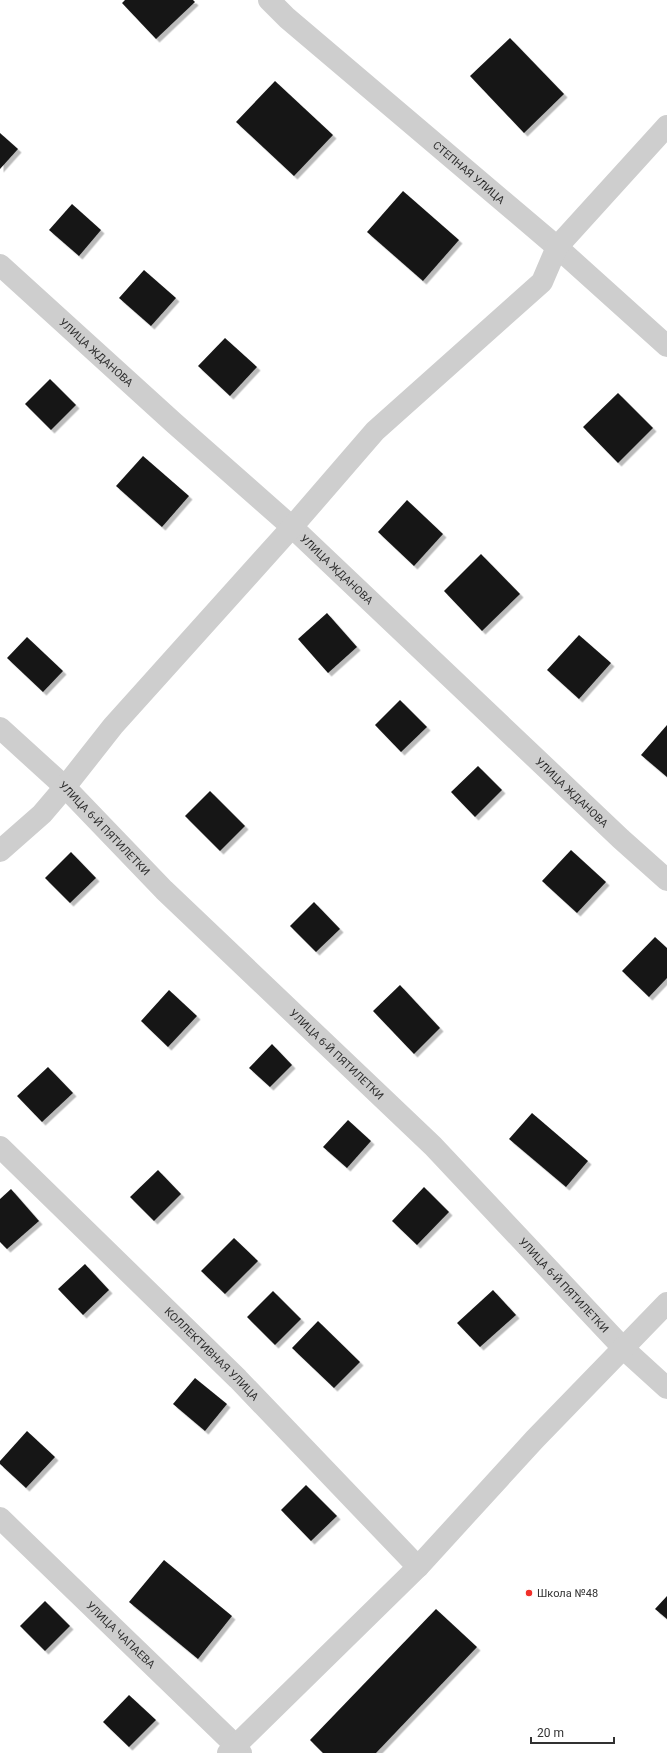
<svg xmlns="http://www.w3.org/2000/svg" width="667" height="1753" viewBox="0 0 667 1753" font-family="Roboto,sans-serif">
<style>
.building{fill:#181818;filter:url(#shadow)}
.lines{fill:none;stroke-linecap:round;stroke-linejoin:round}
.minor{stroke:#cecece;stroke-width:22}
.poi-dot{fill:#f12f29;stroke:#fff;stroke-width:1.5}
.labels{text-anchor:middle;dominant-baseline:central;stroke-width:4;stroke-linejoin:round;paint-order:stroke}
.street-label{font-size:11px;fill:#313131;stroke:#fff}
.poi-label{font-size:11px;fill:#313131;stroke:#fff;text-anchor:start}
</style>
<defs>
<filter id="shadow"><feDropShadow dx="3.5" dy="3.5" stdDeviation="0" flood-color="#0004"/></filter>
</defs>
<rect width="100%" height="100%" fill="#fff"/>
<!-- building -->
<path class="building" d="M125,0h68l2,2 -39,37 -34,-36z
M510,38l54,56 -40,39 -54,-57z
M275,81l58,54 -39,41 -58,-54z
M0,133l18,16 -18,20z
M403,191l56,49 -36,41 -56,-49z
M72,204l29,26 -22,26 -30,-26z
M144,270l32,28 -25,28 -32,-28z
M225,338l32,29 -27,29 -32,-30z
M50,379l26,26 -25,25 -26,-26z
M618,393l35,35 -35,35 -35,-36z
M143,456l46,40 -27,31 -46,-41z
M407,500l36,34 -29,32 -36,-34z
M481,554l39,40 -38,37 -38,-40z
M327,613l30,34 -29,26 -30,-34z
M579,635l32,28 -32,36 -32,-29z
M27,637l36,34 -20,21 -36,-34z
M400,700l27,27 -26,25 -26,-27z
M667,725v52l-26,-22z
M478,766l24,24 -27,27 -24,-25z
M210,791l35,35 -25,25 -35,-35z
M571,850l35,32 -29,31 -35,-32z
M71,852l25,26 -26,25 -25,-25z
M314,902l26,27 -24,23 -26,-26z
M655,937l12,11v30l-18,19 -27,-26z
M400,985l40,43 -26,26 -41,-43z
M169,990l28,26 -29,31 -27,-26z
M272,1044l20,21 -22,22 -21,-19z
M48,1067l25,26 -31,29 -25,-26z
M532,1113l56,48 -22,26 -57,-48z
M348,1120l23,21 -24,27 -24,-21z
M158,1170l23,24 -27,27 -24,-24z
M424,1187l25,25 -32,33 -25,-24z
M11,1189l28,32 -32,28 -7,-7v-43z
M234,1238l24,23 -33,33 -24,-23z
M85,1264l24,26 -26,25 -25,-26z
M493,1290l23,25 -36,32 -23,-24z
M273,1291l28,28 -26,26 -28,-28z
M318,1321l42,41 -26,26 -42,-40z
M195,1378l32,26 -22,27 -32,-27z
M27,1431l28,26 -29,31 -26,-24v-3z
M306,1485l31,31 -26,25 -30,-31z
M164,1560l68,56 -34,43 -69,-57z
M667,1596v23l-12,-10z
M45,1601l25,25 -25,25 -25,-25z
M436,1609l41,38 -101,106h-53l-13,-13z
M129,1695l27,25 -27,27 -26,-25z"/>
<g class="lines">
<!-- minor -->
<g class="minor">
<path id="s1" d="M269,0l18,18 270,229 110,99"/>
<path id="s2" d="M0,265l174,158 118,104 329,312 46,41"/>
<path id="s3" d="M0,728l65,59 99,103 269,256 191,203 43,39"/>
<path d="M0,851l42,-37 23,-27 48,-61 179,-199 83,-96 167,-149 15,-35 110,-121"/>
<path id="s4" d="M0,1147l238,232 180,188"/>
<path id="s5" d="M0,1518l235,227 6,8"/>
<path d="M228,1753l190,-186 117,-128 132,-136"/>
</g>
</g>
<!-- markers -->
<circle class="poi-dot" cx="529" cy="1593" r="4"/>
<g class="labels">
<!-- street labels -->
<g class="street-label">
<text stroke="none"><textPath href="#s1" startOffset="264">СТЕПНАЯ УЛИЦА</textPath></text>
<text stroke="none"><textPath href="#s2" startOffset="130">УЛИЦА ЖДАНОВА</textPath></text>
<text stroke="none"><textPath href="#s2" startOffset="454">УЛИЦА ЖДАНОВА</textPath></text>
<text stroke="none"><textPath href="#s2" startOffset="778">УЛИЦА ЖДАНОВА</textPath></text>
<text stroke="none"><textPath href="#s3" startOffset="145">УЛИЦА 6-Й ПЯТИЛЕТКИ</textPath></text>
<text stroke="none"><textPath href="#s3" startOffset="469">УЛИЦА 6-Й ПЯТИЛЕТКИ</textPath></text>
<text stroke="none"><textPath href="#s3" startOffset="793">УЛИЦА 6-Й ПЯТИЛЕТКИ</textPath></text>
<text stroke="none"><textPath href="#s4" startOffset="296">КОЛЛЕКТИВНАЯ УЛИЦА</textPath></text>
<text stroke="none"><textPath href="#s5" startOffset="168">УЛИЦА ЧАПАЕВА</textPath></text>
</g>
<!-- poi labels -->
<g class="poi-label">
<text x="537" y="1593">Школа №48</text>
</g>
</g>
<!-- scale -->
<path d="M531 1737v6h83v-6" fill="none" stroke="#313131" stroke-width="2"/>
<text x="537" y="1737" font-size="12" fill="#313131" stroke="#ffffff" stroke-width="3" paint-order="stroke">20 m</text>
</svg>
